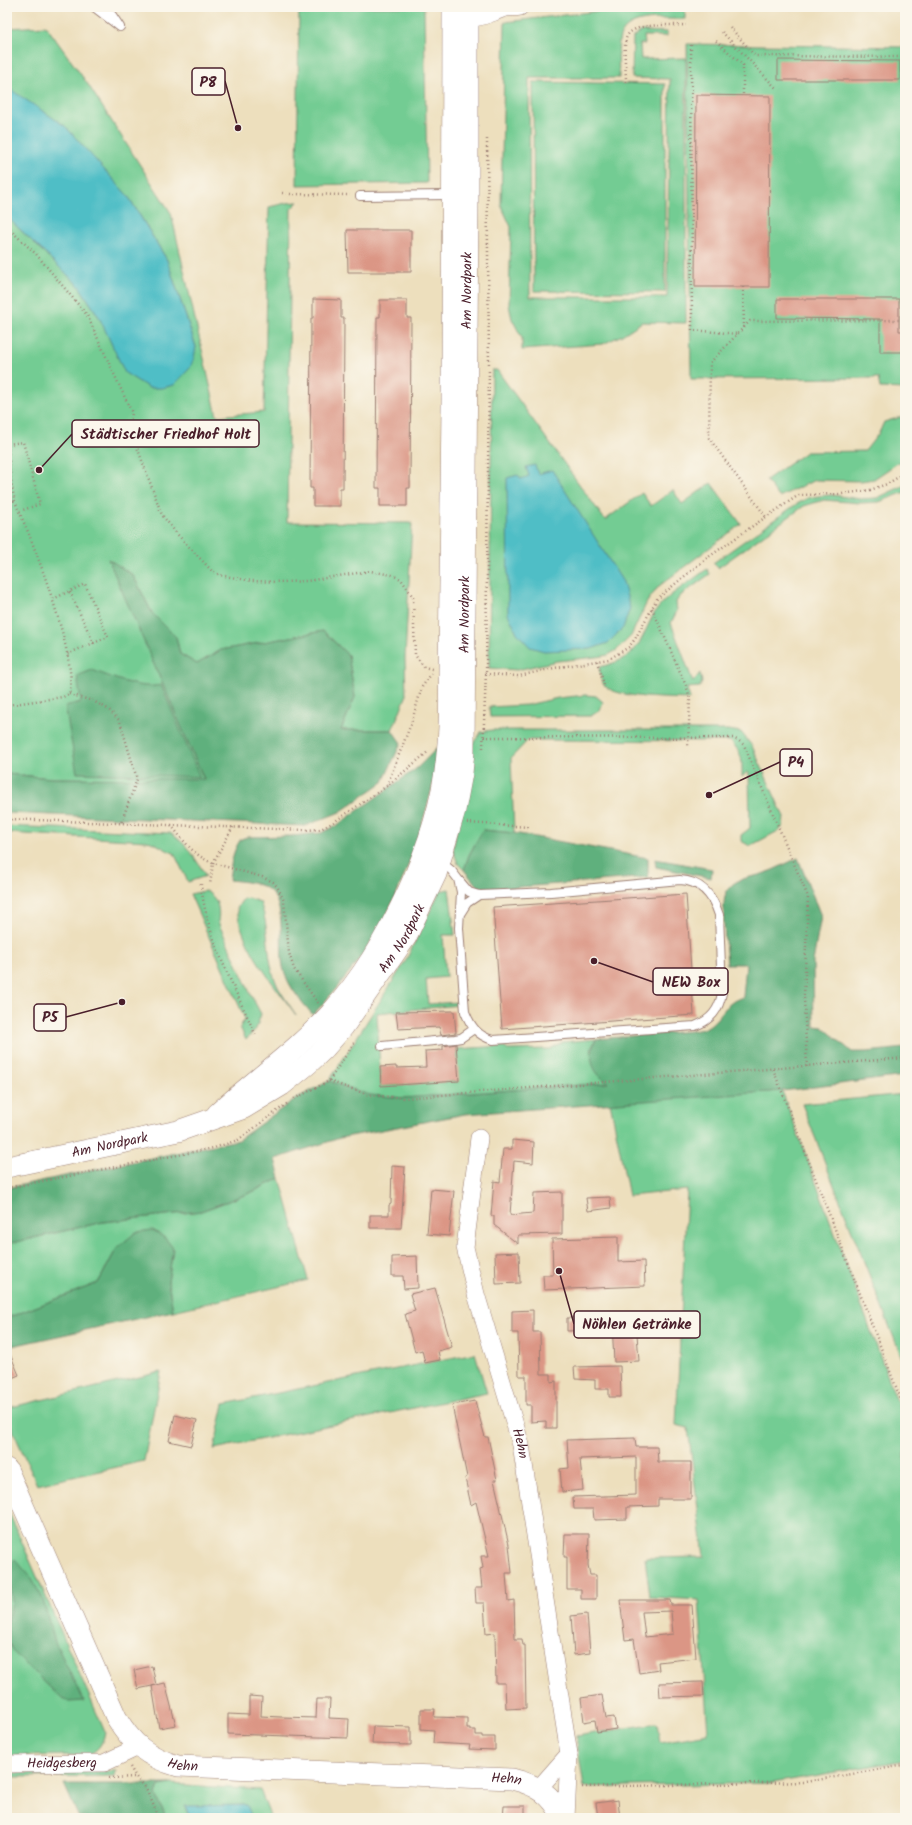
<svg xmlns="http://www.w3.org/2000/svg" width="912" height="1825" viewBox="0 0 912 1825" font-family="Kalam,sans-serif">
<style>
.green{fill:#73cc93;stroke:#5e765f}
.forest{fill:#5eb07d;stroke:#546854}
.water{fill:#4fbec6;stroke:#4c6e78}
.building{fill:#db9685;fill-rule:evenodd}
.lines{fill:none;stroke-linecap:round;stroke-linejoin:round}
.service-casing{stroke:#9c7f74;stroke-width:10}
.minor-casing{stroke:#9c7f74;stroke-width:18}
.tertiary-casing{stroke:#9c7f74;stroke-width:22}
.path{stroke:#9c7f74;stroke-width:2.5;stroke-dasharray:1 3;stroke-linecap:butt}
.service{stroke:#fff;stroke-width:8}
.minor{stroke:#fff;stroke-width:17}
.tertiary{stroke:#fff;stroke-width:21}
.labels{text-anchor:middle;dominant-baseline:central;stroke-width:3.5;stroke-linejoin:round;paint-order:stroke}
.street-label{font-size:14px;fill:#4a1f2b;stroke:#fbf7ec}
.leader{fill:none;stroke:#4a1f2b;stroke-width:1.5}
.callout-dot{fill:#4a1f2b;stroke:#fbf7ec;stroke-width:1.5}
.callout{fill:#fbf7ec;stroke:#4a1f2b;stroke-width:1.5}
.callout-label{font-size:15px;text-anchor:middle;font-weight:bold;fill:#4a1f2b}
</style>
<rect width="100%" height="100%" fill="#fbf7ec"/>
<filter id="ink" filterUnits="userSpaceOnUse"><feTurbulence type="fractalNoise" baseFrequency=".025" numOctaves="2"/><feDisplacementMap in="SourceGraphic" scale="8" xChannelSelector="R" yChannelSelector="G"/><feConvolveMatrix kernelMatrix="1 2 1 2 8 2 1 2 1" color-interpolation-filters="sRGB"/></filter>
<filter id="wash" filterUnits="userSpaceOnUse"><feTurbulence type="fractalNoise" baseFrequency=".012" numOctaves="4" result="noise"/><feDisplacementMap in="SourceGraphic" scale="16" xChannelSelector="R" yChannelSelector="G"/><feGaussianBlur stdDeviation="0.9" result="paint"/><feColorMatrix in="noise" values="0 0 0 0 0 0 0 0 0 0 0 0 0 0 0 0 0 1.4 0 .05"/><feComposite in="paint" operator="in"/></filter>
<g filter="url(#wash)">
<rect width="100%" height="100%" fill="#eddfbd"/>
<!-- green -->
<path class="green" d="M299,7h125l3,176 -130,2z
M633,7h52v12c-19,1 -57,-5 -65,18 -3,10 -1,30 -1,41h-90l1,219h137l3,-218 -38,-1 1,-41 9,-6 25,1v4h-23l1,8h-5l1,15 45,-1v265l-44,-1 -20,13 -19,9 -81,6v-12l-10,-19 -3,-14 2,-78 -10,-22 4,-183z
M46,26l41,57 84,130 46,203 47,-4 5,-205 17,-4 12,-1 -7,7 -4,313 125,1 -7,135 1,39 -14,33h-51l14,-33 -7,-42 -25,-24 -102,19 -24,14 -17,-10 -4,-17 -24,-24 -19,-38 -24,-15 95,220 -152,-2 -45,-4v-557l72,69 20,31 97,30 -29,-87 -39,-64 -121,-109v-59z
M687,44l218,3v342l-25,-1 -2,-10 -187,1z
M533,82l132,2v208l-131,-1z
M492,370h5l108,150 37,-27 9,13 22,-16 9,14 29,-21 30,41 -82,62 -12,16 -16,34 -14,14 -9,5 -11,2 -40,4 -40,9 -28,-2z
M905,414v44l-31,21 -13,2 -46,-1 -36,17 -13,-17 40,-28 59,-1 14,-18 5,-11 17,-5z
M905,485v7l-26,10 -19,1 -36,-3 -20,6 -86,62 -5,-5 82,-58 13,-7 11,-2 13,-1 28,4 17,-1z
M707,569l3,5 -30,22 -4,6 1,9 -6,12 22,59 7,-9 2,9 -2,5 -13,1 3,11c-17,-1 -75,0 -86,-14 -3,-4 -4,-13 -5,-18 14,-3 31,-9 39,-22 8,-12 11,-26 21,-38 12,-15 33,-26 48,-38z
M586,695l10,1 7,6 -3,8 -9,6 -101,1 -1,-10 38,-2 31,-7z
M491,730h237l13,2 11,14 32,71 -1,9 -3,4 -30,16 -9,-5v-6l9,-7 -1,-55 -2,-1 -5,5c0,-18 1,-23 -12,-36l-202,-1 -17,18 3,75 -31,-3 -14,25 -5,15 -6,-6 -5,-14 19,-105 9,-13z
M7,826l163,7c16,9 27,28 36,43l-18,6 -14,-29c-10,-3 -16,-10 -27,-12l-140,-8z
M449,889l6,46h-12l3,42 -20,2 2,25 31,-2v3l-82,8 4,73 77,-5 -1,-32 45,-3 6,4 42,-1 13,-7 33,-3 -5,10 17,34 -204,15 -35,-3 -40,-14 76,-119 35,-71z
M205,891c13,6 15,18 13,31l33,73 10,19 -5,15 -10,11 -6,-13 5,-8 -55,-125z
M248,898l12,4c11,27 5,59 18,85 5,9 12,19 18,28 -22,-31 -55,-68 -59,-107l6,-9z
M782,1091l123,332v337l-132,23 -189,4 -8,-51 81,-13 3,19 48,-8 -9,-134 -49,-3 -5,-39 59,-1 -16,-129 -12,-3 11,-235 -58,6 -19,-94z
M905,1094v272l-103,-262z
M280,1178l28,102 -135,31 -5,-29 5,-34h-56l-19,35 -91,35v-74l96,-22 98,-11 49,-18z
M475,1353l12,40 -273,56 10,-45z
M161,1372l-17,89 -107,24 -30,-68v-9z
M7,1508l98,224c-2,12 -8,21 -20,23l-78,1z
M116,1771l-1,5 -108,1v-4z
M171,1784l89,6 11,28h-19l-6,-13 -61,2 5,11h-24l-10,-24 3,-8z"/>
<!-- forest -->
<path class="forest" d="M108,559l25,16 19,38 24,24 4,17 17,10 24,-14 102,-19 25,24 7,42 -14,33h51l9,13 -18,39 -43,30 -35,14 -298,-13v-39l45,4 152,1z
M92,670c20,7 47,20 69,15l39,92 -123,-4 -12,-67 16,-4 -4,-26z
M442,748c-17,71 -36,142 -77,203 -16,23 -34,44 -52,64 -12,-14 -26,-29 -30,-48 -5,-24 6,-71 -21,-81 -10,-4 -23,-5 -33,-6 2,-15 3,-29 12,-41l6,-2 45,-1 29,-3 15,-7 81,-58 18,-18z
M483,830l31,3 134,25v19l-154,12 -16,-2 -14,-17 5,-15z
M798,858l23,58 -8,46 1,64 9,1 29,25h14l39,-4v28l-123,15 -317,23 -125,24 -65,21 5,19 -30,15 -49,18 -98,11 -96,22v-56l231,-48 57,-41 34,-18 40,14 35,3 204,-15c-3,-3 -8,-6 -10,-9 -9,-11 -8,-23 -2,-35l96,-8c5,-1 11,-1 15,-4 16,-10 16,-24 36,-30l3,-33h-19c-1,-15 -7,-62 0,-73 8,-14 25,-13 38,-18 11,-4 22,-10 33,-15z
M655,859l57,10 -1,9 -55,-11z
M153,1230l12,8 8,10 -5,34 5,29 -166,36v-29l91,-35 19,-35 19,-16z
M15,1559l14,16 13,22 13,45 29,59 -15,1 -7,-3 -49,-47 -5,-12 -1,-14 5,-25 -4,-35z
M64,1784h107l-12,2 -3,8 10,24h-87z"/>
<!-- water -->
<path class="water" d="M7,87l58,39 63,70 39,64 29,87 -2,11 -4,10 -16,17 -12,3h-13l-24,-15 -26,-56 -20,-31 -72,-69z
M535,465l3,9 14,-4 71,112 7,26 -7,20 -15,15 -17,6 -47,2 -14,-4 -13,-14 -9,-19 -1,-136 11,-3 3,4 8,-3 -3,-9z
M247,1805l5,13h-62l-5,-12z"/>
<g id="blocks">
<!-- building -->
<path class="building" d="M778,60l122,1v19h-122z
M696,95l74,1 -1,191h-74z
M347,230h64v42h-63z
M313,299l28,1v18h3l-1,170h-3v18h-27v-18h-3l1,-170h2z
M777,299h122v32h6v21h-25v-33l-103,-1z
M380,300h27v18h4l-1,170h-3v18h-27v-18h-4l1,-171h3z
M686,894l8,121 -192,14 -9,-122z
M454,1011l2,22 -15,2 -2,-8 -41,2 -2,-17z
M456,1044l3,37 -78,5 -1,-19 16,-1v2l30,-1 -1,-16 18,-1v-4z
M512,1140l22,2 -1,21 -19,-2 -4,54 23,-2 1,-20 28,-1v42l-44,1v9l-24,-19v-9h-3l3,-35 6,1 3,-33h9z
M392,1166l13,1 -4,61h-31v-13h19v-10l2,-1z
M431,1189l23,2 -5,45 -22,-2z
M610,1197l1,11 -23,3 -2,-13z
M618,1237v25l26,-1 1,25 -101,4 -1,-15h10l-1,-36z
M519,1252l1,31 -24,1 -1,-31z
M417,1256l1,32 -14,1 -1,-13h-11v-19z
M435,1288l17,59 -14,4 2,9 -15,3 -3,-13 -7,2 -10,-38 10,-3 -5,-17z
M533,1310v22h7l1,42h10v8l5,-1v47h-10v-7l-15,1v-17h-5v-29h-7l-1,-43h-6v-22z
M589,1317v13l-22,1v-13z
M627,1321v13h10l2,27 -25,1 -2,-40z
M7,1347l12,28 -12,5z
M620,1366l1,31h-12v-8h-14v-9l-20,-1 -1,-12z
M475,1401l10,36h3l9,43h-3l15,65 3,28h-6l2,28 6,-1 1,39h7l1,6h2l1,63 -20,1 -1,-26h-9l-1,-50 -9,1 -2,-31h-8l-1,-15h7l-2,-19 3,-1 -2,-12h8l-13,-54 -5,3 -6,-27 2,-1 -15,-72z
M175,1415l22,5 -6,26 -22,-5z
M635,1438l1,9h21l1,15h33v37h-33v7l-31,1v12l-33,1 -1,-11h-19l-1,-12 63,-2v-38l-56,2 3,31 -21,2 -2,-23 9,-1 -2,-28z
M565,1534h24l-1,31 2,10h6v24h-15v-10h-14v-32h-3z
M620,1600h50l1,5h21l4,53 -38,4 1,8 -20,3 -5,-34 -9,1zM671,1611l2,23 -28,3 -3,-25z
M587,1614l3,39 -16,2 -3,-39z
M152,1666l4,19 -4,1 13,-3 11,42 -17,3 -7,-42 -14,3 -4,-19z
M703,1682l1,14 -44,1 -1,-14z
M602,1695l4,23 8,-1 2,12 -19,3 -2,-12 -11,2 -3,-24z
M249,1696l13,1 -1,19 20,1 35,1 1,-19h13l-1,19 20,1 -1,19 -120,-4v-20l21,1z
M421,1709h14l-1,8 33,1v10h3v2h6v5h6v2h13v13l-26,-1 1,-4 -37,-2 1,-13 -13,-1z
M373,1726l38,1v18l-39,-1z
M618,1800l2,18h-22l-2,-15z
M504,1806h21v12h-22z"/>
</g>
</g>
<g filter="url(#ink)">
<use href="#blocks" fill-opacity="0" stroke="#9c7f74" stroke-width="1"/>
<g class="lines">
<!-- service casing -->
<g class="service-casing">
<path id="service" d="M94,7l26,20 -8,-12 -8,-8
M360,196l91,-1
M440,861l11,9 7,9 3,13 -2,36 6,84c6,15 13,24 28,28l202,-14c16,-6 24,-16 27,-33l-3,-78c-6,-19 -18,-34 -39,-35l-129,12 -72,3 -10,-3 -11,-13
M460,914l7,-11 12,-8
M382,1046l73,-7 6,-1 13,-9"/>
</g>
<!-- minor casing -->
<g class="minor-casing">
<g id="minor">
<path d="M458,12c15,12 29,2 45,-3 5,-2 11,-1 17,-2"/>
<path id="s1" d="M479,1138l-14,109 11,47 45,151 48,309 -3,64"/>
<path id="s2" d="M7,1764l97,-1 34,-16"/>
<path d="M539,1788l30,-34"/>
</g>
</g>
<!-- tertiary casing -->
<g class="tertiary-casing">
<g id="tertiary">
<path d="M217,1114c37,-34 79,-63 113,-100 58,-65 110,-173 117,-260 3,-28 3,-55 2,-82l3,-266 1,-399"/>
<path id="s3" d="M7,1167l171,-36 66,-23 38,-23 26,-21 16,-15 20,-23 62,-89 30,-63 19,-64 7,-37 2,-22 4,-549v-195"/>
<path id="s4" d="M7,1469l109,248c16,27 31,40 62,49l334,13c25,6 40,15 51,39"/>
</g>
</g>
<!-- path -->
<path class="path" d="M730,27l25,29 150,1
M722,32l55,57
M716,41l27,24v30
M691,45l1,285 46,4
M626,82c0,-13 -3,-30 0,-43 4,-18 45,-13 60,-14
M282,193l9,1 59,1
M7,227l29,27 51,61 45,98 -2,9 7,25 25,68 15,19 35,37 8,4 32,6 33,1 22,-1 63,-10 22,4 9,4 12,18 2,58 9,12 8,2
M743,287l1,40 -34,36 -1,75 57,79
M744,327l6,-6 155,-1
M7,413c1,28 1,56 7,84 2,10 12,29 16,40 12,30 49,130 39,157l-6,3 -56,8
M8,444l15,-2 17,62 -20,7
M7,512l7,-12
M70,592l24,52
M53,599l32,-15 23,53 -41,17
M652,608l35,80 3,11 -2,47
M597,661l7,24
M485,674l34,2 35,-8 55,-9 20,-12 6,-8 22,-40 46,-38 54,-38 42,-28 43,-1 28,-4 17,-6 18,-11
M69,694l24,7 15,8 12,12 17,58 -16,44
M484,737l249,1 6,3 5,4 64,152 -4,100 3,70
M483,748l3,-76 3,-306 -2,-227
M387,785l24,-61 11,-37 10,-14
M7,819l298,11 16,-1 13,-7 53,-36 42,-35
M467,823l62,4
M171,825c13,16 23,31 42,38l-3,22
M233,827l-20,36 49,14 11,5 5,6 6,13 5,52 5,16 24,34
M201,884c5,53 34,104 55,152
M773,1069l132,341
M329,1081l40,14 35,3 501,-40
M294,1099l35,-18 25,-38
M7,1188l207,-40 24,-8 50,-37
M130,1767l6,10 10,11 13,30
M109,1778l27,-1
M582,1787l223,-5 100,-17"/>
<!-- service -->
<use href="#service" class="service"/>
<!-- minor -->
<use href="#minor" class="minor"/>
<!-- tertiary -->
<use href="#tertiary" class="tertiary"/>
</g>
</g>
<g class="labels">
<!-- street labels -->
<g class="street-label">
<text stroke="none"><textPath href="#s3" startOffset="1140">Am Nordpark</textPath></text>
<text stroke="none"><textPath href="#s3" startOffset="816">Am Nordpark</textPath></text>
<text stroke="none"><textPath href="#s3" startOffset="480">Am Nordpark</textPath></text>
<text stroke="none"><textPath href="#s3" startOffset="105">Am Nordpark</textPath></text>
<text stroke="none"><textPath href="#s1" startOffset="314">Hehn</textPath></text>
<text stroke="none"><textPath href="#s2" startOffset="55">Heidgesberg</textPath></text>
<text stroke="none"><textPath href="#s4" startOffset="357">Hehn</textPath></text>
<text stroke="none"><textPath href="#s4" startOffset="681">Hehn</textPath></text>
</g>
</g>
<!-- callouts -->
<path class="leader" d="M238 128L225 81M39 470L72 434M709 795L780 762M594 961L653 982M122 1002L66 1017M559 1271L574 1324"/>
<g class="callout-dot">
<circle cx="238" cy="128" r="4"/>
<circle cx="39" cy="470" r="4"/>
<circle cx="709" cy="795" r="4"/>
<circle cx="594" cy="961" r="4"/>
<circle cx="122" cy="1002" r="4"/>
<circle cx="559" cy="1271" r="4"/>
</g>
<g class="callout">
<rect x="192" y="68" width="33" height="27" rx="4"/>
<rect x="72" y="420" width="187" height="27" rx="4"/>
<rect x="780" y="749" width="32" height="27" rx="4"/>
<rect x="653" y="968" width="75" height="27" rx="4"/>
<rect x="34" y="1004" width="32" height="27" rx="4"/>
<rect x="574" y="1311" width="126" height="27" rx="4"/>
</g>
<g class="callout-label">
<text x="208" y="87">P8</text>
<text x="166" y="439">Städtischer Friedhof Holt</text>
<text x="796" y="767">P4</text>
<text x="691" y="987">NEW Box</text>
<text x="50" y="1022">P5</text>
<text x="637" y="1329">Nöhlen Getränke</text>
</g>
<!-- margin -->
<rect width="912" height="1825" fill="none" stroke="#fbf7ec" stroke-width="24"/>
</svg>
